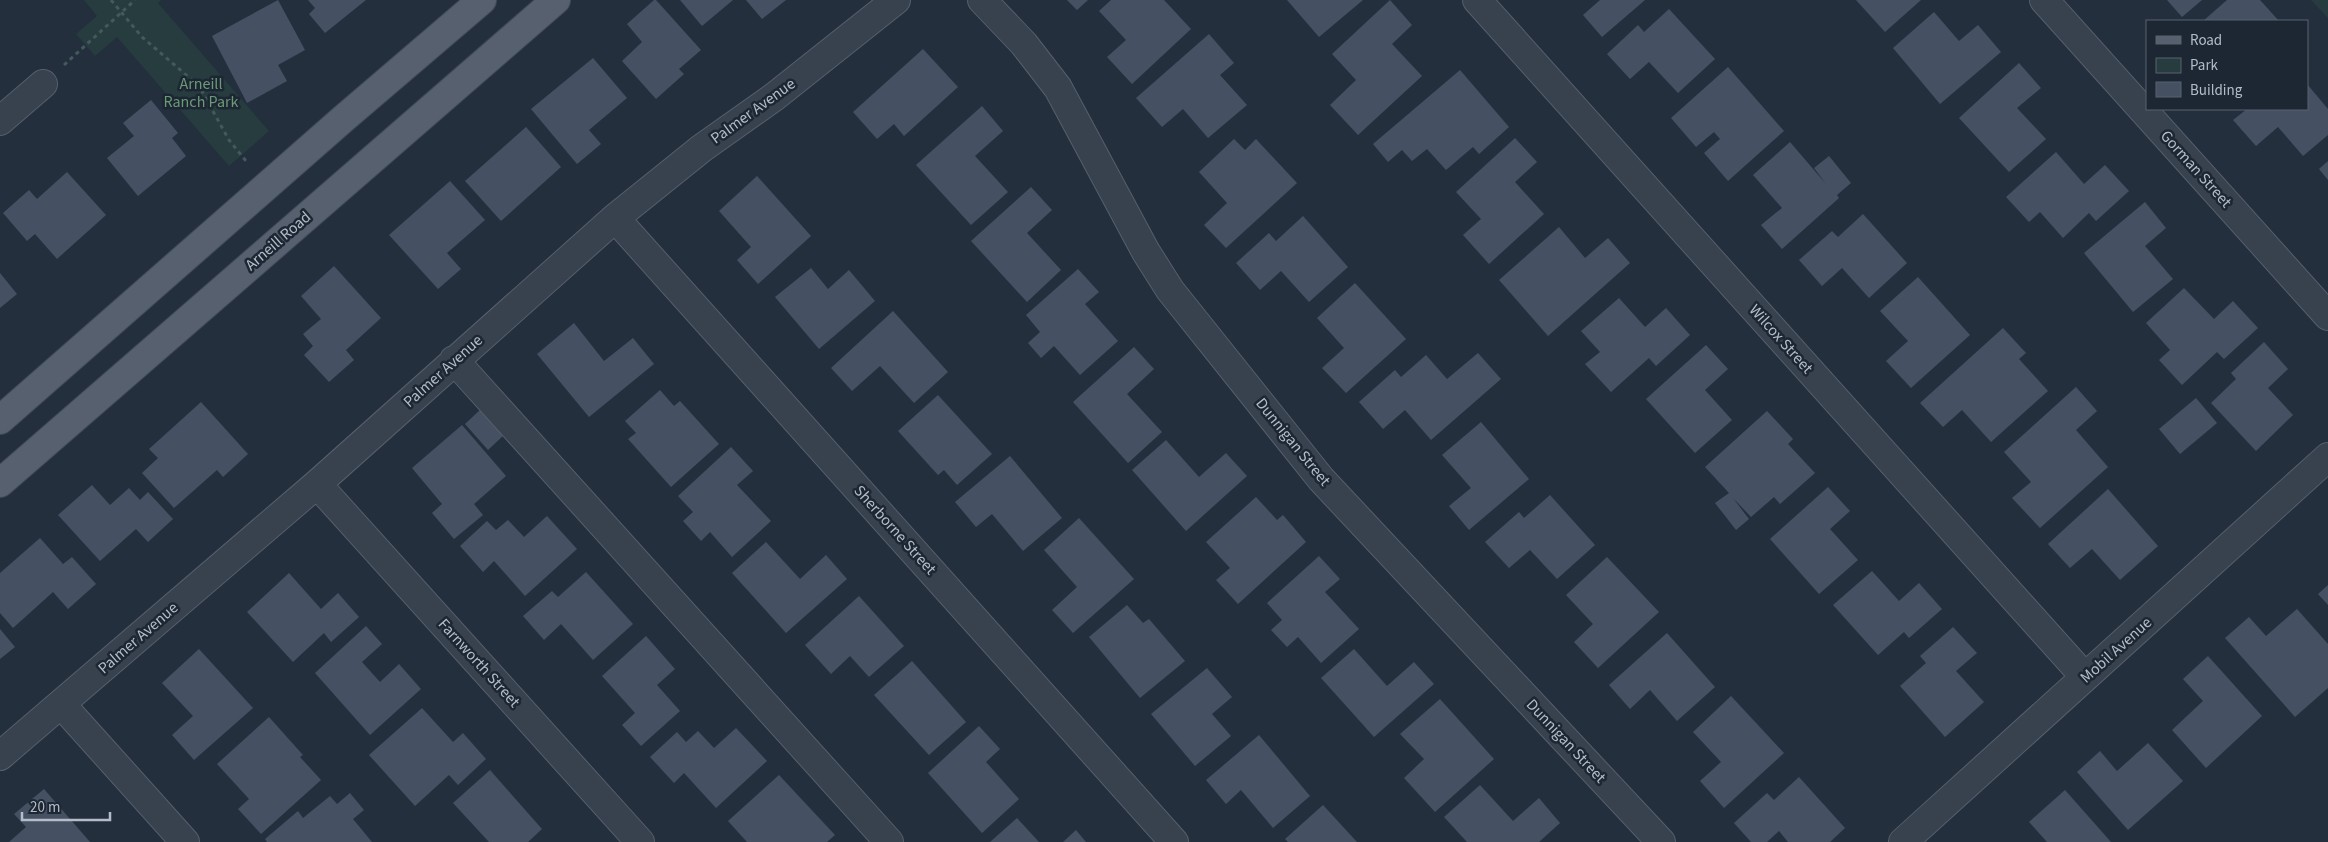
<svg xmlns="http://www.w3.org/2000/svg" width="2328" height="842" viewBox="0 0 2328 842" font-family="'Source Sans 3',sans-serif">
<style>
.green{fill:#263c3f}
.building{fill:#455162}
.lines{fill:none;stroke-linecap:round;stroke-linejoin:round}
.minor-casing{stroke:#565f6c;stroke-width:30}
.major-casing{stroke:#414a57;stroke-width:30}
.path{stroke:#44595c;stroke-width:3;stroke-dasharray:4 4;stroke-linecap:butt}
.minor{stroke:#38414e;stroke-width:28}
.major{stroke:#56606e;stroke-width:28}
.labels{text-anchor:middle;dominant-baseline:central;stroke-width:5;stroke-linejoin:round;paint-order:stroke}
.park-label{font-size:16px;fill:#6b9a76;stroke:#1d2633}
.street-label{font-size:16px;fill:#b4bcc9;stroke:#1d2633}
</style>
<rect width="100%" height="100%" fill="#242f3e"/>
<!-- green -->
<path class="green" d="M84,0h77l-3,3 111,128 -40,35 -112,-129 -22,19 -19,-22 21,-18z
M2311,0h17v18z"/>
<!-- building -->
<path class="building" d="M278,0l27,50 -27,15 9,16 -40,22 -35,-67z
M308,0h58l-41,33 -16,-19 6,-6z
M654,0h2l45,50 -22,19 5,5 -28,25 -34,-38 20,-19 -15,-18z
M680,0h53l-31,26z
M746,0h40l-24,19z
M1067,0h21l-11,10z
M1111,0h53l27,29 -59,55 -25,-27 19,-17 -27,-29z
M1287,0h76l-44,37z
M1390,0l22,25 -20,19 30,32 -64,59 -28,-30 26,-25 -24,-26z
M1600,0h45l-43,37 -19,-22z
M1856,0h65l-36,32z
M2167,0h35l-20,17z
M2227,0h33l19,21h-76z
M1669,9l46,50 -37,34 -29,-31 -19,17 -23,-25 31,-29 6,7z
M1934,12l25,29 19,-16 23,27 -61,52 -47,-56z
M1209,34l25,29 -14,12 27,30 -39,33 -25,-29 -21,18 -26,-29z
M923,49l35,38 -54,49 -10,-12 -17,15 -24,-27z
M593,58l34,40 -38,32 12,14 -24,20 -46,-55z
M2019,63l22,25 -24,20 29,31 -37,33 -50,-54z
M1728,67l56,64 -56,50 -24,-28 16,-14 -6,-7 -18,15 -25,-29z
M1460,70l49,57 -30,27 -6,-7 -27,23 -19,-21 -15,12 -10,-11 -14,12 -15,-18z
M2307,84l21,25v26l-25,21 -25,-29 -22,19 -23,-26 14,-11h60z
M151,100l27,33 -6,5 14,18 -48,40 -31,-38 27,-22 -11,-13z
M982,106l21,25 -28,25 33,36 -37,33 -55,-60z
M526,127l35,40 -60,54 -36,-40z
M1515,138l22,24 -22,20 29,32 -55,50 -26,-29 18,-16 -25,-27z
M1234,139l11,11 11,-11 41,44 -71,65 -22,-23 23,-22 -28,-31z
M1790,142l36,42 -12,-16 15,-12 22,27 -14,12 2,3 -57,51 -21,-24 21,-17 -29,-33z
M2056,152l28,32 21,-19 24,26 -33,30 -7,-8 -26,25 -23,-26 -11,10 -23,-25z
M2328,161v19l-9,-11z
M67,172l39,43 -49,44 -22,-25 -8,7 -24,-28 26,-23 8,9z
M757,176l54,60 -53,48 -21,-24 14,-13 -32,-36z
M450,181l35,39 -38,33 14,16 -23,20 -49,-54z
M1031,187l21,23 -25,23 34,37 -34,32 -56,-61z
M2145,202l21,26 -21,18 28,33 -40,33 -49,-59z
M1863,214l44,49 -38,35 -27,-30 -20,18 -23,-26 33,-29 6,6z
M1303,216l45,51 -39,35 -28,-31 -21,19 -24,-27 33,-30 7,8z
M1559,227l26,31 23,-20 22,25 -82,73 -49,-56z
M334,266l47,52 -35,32 8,10 -25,22 -25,-27 9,-9 -10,-12 18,-15 -20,-23z
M811,268l17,21 21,-19 26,31 -56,48 -44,-52z
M1078,269l21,23 -14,12 33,37 -38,34 -26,-29 -13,12 -13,-15 12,-11 -14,-17z
M0,273l17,21 -17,14z
M1918,277l52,58 -59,53 -25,-27 22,-20 -28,-30z
M1355,283l51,56 -60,54 -24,-25 22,-20 -27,-30z
M2184,288l30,31 19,-18 25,27 -34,31 -7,-7 -35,33 -23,-25 11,-10 -24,-27z
M1619,298l26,29 21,-19 24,27 -34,31 -7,-8 -38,34 -26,-28 15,-12 -19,-21z
M893,311l55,61 -34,31 -34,-37 -28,25 -21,-23z
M574,323l30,38 29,-23 21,26 -65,53 -52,-63z
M2003,328l23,25 -7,6 29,32 -57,51 -29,-32 -19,17 -23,-24z
M2264,342l24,27 -20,19 25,27 -37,36 -45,-48 25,-24 -5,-6z
M1706,345l22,24 -23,21 27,30 -37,33 -49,-54z
M1134,347l20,22 -27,25 35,38 -34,31 -55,-61z
M1478,353l23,26 -70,61 -26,-30 -22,19 -24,-27 36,-32 6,7 25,-22 21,24z
M2076,387l21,24 -21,19 32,37 -68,61 -28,-30 19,-16 -27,-30z
M660,390l14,16 6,-5 39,43 -48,43 -43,-48 8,-6 -11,-12z
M938,395l54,59 -35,31 -13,-15 -6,5 -40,-44z
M2196,398l21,25 -37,31 -21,-25z
M201,402l47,52 -25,23 -6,-7 -43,38 -32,-35 16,-15 -9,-9z
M482,408l23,26 -17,16 -23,-26z
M1767,411l26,28 -5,5 27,29 -35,31 -6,-7 -23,20 -18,-19 16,21 -13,11 -21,-27 14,-10 -24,-26z
M1481,422l48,57 -60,51 -20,-24 22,-18 -29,-33z
M462,425l44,51 -32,28 9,11 -29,24 -22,-26 10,-9 -30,-36z
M1166,440l33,37 27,-24 21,23 -61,55 -54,-61z
M731,447l22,24 -16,14 34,36 -39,36 -22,-25 -9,9 -18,-20 10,-9 -15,-16z
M1010,456l52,62 -39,33 -31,-37 -16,13 -21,-25z
M92,485l18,20 19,-17 11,12 8,-8 25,27 -25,23 -12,-13 -36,32 -42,-46z
M1828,487l22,24 -20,18 28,31 -39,34 -49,-55z
M2108,489l50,57 -38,34 -28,-31 -22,19 -22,-24z
M1550,495l45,50 -38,34 -27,-29 -21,18 -24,-26 34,-30 5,6z
M1256,497l21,23 6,-5 23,27 -68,62 -22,-24 14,-12 -24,-26z
M547,516l30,33 -52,47 -31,-35 -11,11 -23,-26 27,-25 9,9 12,-10 16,17z
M1079,518l55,61 -61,54 -21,-23 25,-23 -33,-37z
M40,538l23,26 9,-7 24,27 -28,25 -15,-17 -40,36 -13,-15v-40z
M766,542l34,37 26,-24 21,24 -61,54 -54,-60z
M1319,556l21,23 -15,13 34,37 -38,34 -23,-26 -11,10 -16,-17 11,-10 -15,-17z
M1607,557l52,55 -61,56 -24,-26 19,-18 -27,-29z
M1872,571l27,30 20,-18 23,26 -33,29 -5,-6 -26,23 -45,-50z
M586,572l47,52 -40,36 -32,-36 -17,16 -21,-24 29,-25 6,6z
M289,573l32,36 17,-16 21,24 -28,25 -7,-9 -31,29 -46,-50z
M2328,585v20l-10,-11z
M859,596l45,50 -35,31 -19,-21 -19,18 -26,-29z
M1127,605l16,18 6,-4 36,42 -45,37 -51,-61z
M2297,609l31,35v44l-33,29 -70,-79 24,-21 17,19z
M366,626l16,18 -20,18 18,20 19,-18 22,25 -51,46 -55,-62z
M1953,627l24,26 -21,18 28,31 -39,35 -45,-51 26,-23 -6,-7z
M0,629l15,18 -15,12z
M1667,633l48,54 -38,34 -27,-31 -20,19 -21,-24z
M646,636l29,33 -18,16 23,26 -39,35 -19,-21 13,-12 -33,-37z
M199,649l54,59 -59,52 -22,-25 21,-19 -31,-33z
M1354,649l33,37 27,-24 20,22 -60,53 -53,-59z
M2208,656l54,60 -56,52 -34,-38 31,-29 -20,-22z
M912,661l54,61 -37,33 -55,-60z
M1207,668l25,29 -20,17 19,22 -36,30 -44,-52z
M1731,696l53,57 -60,55 -24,-27 21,-19 -28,-30z
M1440,699l54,60 -59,53 -31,-34 20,-19 -24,-25z
M422,708l31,34 10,-9 23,26 -28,26 -9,-10 -34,31 -46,-51z
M269,717l34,38 -3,2 21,23 -60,54 -23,-25 11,-10 -32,-35z
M979,726l21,23 -14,13 33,37 -37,34 -54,-60z
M736,728l31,33 -51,47 -32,-35 -10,10 -24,-26 27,-25 9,10 12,-11 16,17z
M1259,735l51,61 -37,32 -32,-38 -15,14 -20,-24z
M2148,743l35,38 -55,49 -51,-58 23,-21 17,20z
M490,770l52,59 -14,13h-39l-36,-39z
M779,775l56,60 -8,7h-80l-19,-21z
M1799,777l46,51 -15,14h-42l-9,-11 -12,11h-16l-17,-19 33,-30 7,7z
M1480,785l33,36 26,-23 21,25 -21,19h-72l-23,-25z
M44,789l46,53h-81l17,-15 -12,-13z
M2065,790l46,52h-64l-18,-20z
M350,793l14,17 -11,9 19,23h-105l-2,-3 33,-28 5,7 27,-22 7,8z
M1323,805l34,37h-69l-3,-3z
M1017,818l22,24h-49z
M1076,830l10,12h-23z"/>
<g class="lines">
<!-- minor casing -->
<g class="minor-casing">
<path id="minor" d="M982,0l42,44 34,44 88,164 24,38 151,189 340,363
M1477,0l608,677
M2044,0l284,316
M0,121l43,-37
M615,218l559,624
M454,360l435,482
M317,484l323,358
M61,704l124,138
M0,756l317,-272 298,-266 87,-70 72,-51 122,-97
M1903,842l425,-385"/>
</g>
<!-- major casing -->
<g class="major-casing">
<path id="major" d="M0,420l343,-301 139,-119
M0,483l556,-483"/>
</g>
<!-- path -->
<path class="path" d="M111,0l31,37 57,49 30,54 17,21
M64,65l71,-65"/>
<!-- minor -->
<use href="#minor" class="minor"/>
<!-- major -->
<use href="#major" class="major"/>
</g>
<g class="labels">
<!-- park labels -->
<g class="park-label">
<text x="201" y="84">Arneill<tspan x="201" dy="18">Ranch Park</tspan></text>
</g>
<!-- street labels -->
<g class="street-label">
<text transform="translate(753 111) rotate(-36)">Palmer Avenue</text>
<text transform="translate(2196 169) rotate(48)">Gorman Street</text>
<text transform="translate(278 241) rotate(-41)">Arneill Road</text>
<text transform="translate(1781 339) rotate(48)">Wilcox Street</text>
<text transform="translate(443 371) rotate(-42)">Palmer Avenue</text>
<text transform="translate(1293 442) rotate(51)">Dunnigan Street</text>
<text transform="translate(895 530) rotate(48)">Sherborne Street</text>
<text transform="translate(138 638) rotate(-41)">Palmer Avenue</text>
<text transform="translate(2116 650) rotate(-42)">Mobil Avenue</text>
<text transform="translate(479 663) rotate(48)">Farnworth Street</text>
<text transform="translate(1566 741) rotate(47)">Dunnigan Street</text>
</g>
</g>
<!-- legend -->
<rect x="2146" y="20" width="162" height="90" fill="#1d2633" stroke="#59626f"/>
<rect x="2156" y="36" width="25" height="8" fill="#56606e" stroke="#59626f"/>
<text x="2190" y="45" font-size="15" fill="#b4bcc9">Road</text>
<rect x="2156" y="58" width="25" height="15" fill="#263c3f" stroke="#59626f"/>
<text x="2190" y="70" font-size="15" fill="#b4bcc9">Park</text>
<rect x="2156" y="82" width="25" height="15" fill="#455162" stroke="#59626f"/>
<text x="2190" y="95" font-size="15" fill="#b4bcc9">Building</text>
<!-- scale -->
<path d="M22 812v8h88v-8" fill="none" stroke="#b4bcc9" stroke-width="2.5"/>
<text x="30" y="812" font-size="15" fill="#b4bcc9" stroke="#1d2633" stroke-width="4" paint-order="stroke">20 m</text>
</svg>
